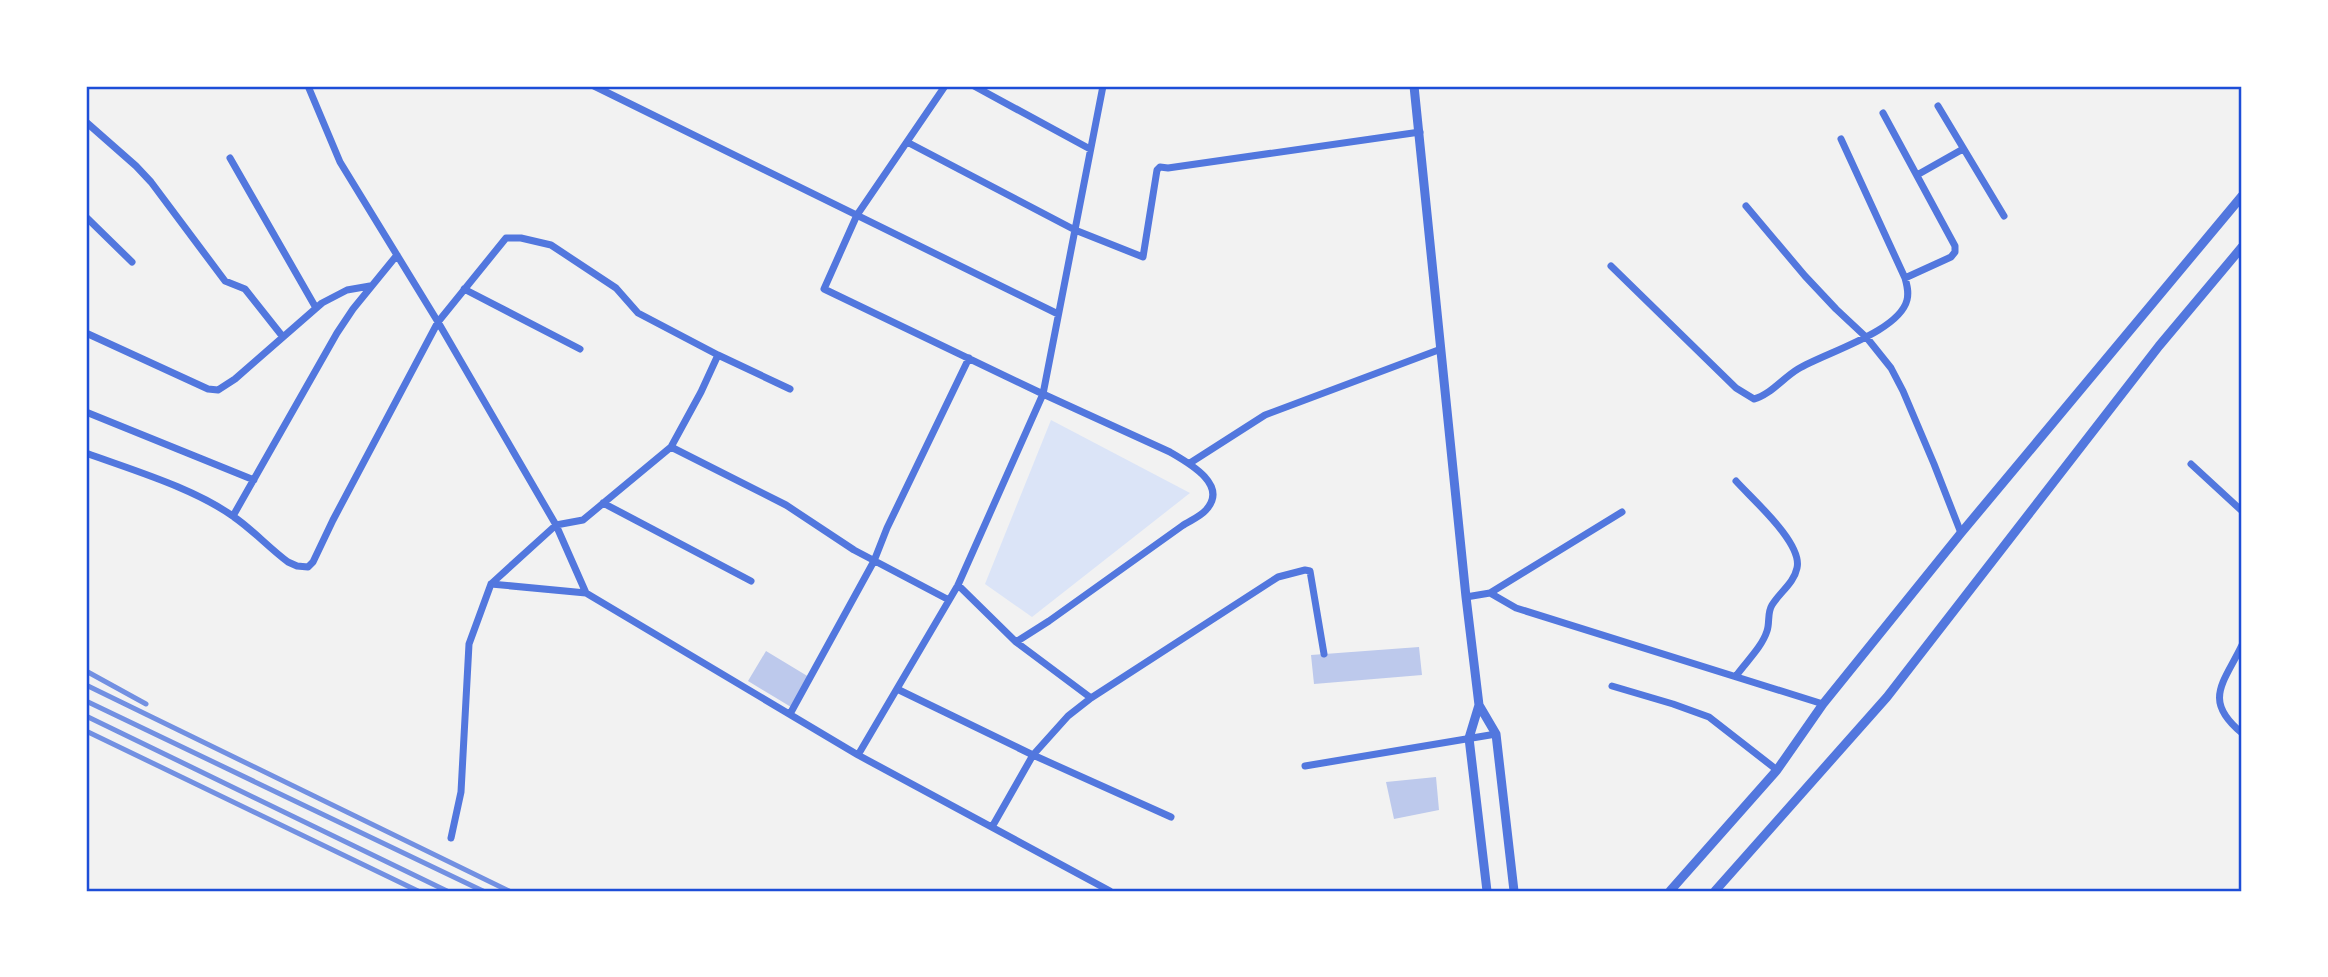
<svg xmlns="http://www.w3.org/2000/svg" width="2328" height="977" viewBox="0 0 2328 977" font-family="'Libre Baskerville',serif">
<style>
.green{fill:#dbe4f7}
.building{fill:#bdc9ec}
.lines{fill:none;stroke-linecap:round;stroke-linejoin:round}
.minor{stroke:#5277de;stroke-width:7}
.tertiary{stroke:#5277de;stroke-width:9}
.rail{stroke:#7290e2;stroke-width:5}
.neatline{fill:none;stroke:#1d4ed8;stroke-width:2.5}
</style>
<rect width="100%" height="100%" fill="#f2f2f2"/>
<!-- green -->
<path class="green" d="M1051,420l139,73 -158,124 -47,-33z"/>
<!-- building -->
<path class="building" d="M1419,647l3,28 -108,9 -3,-29z
M766,651l43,26 -18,30 -43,-26z
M1436,777l3,33 -45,9 -8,-37z"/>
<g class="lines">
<!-- minor -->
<path class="minor" d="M308,86l32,76 98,160 118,203 30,68 272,162 100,-170 85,-191 60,-308
M594,86l464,228
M945,86l-88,129 -33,74 219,105 127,58c19,11 59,33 36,58 -6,7 -17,11 -24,16l-133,95 -33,21 -58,-57
M974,86l116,63
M1938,106l66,110
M1883,113l72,133v6l-4,5 -46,21
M86,122l50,44 15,16 74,99 20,8 38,48
M907,142l168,88 68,27 14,-87 3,-3 8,1 252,-36
M230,158l86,150
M1917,175l46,-26
M1746,206l59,70 31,33 31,29 24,30 12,23 31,73 27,69
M86,217l46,45
M1611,266l125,122 18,11c16,-4 29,-21 44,-30 26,-16 101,-37 109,-69 2,-8 0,-15 -2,-22l-64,-139
M464,289l116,60
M86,333l122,56 10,1 17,-11 87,-76 25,-13 23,-4
M718,355l72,34
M86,412l168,68
M671,447l115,58 68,45 95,50
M86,453c46,17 108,35 148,64 19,13 35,31 54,45l9,4 11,1 5,-5 20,-42 105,-198 68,-84h15l30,7 65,43 22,25 80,42 -17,37 -30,55 -88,73 -27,5 -65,59 -22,60 -8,148 -10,46
M1190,463l75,-48 176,-66
M2191,464l51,47
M1736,481c16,18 67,62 61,87 -3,15 -17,24 -25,37 -5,8 -2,17 -5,26 -5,16 -21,31 -31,45
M603,503l148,78
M233,516l104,-183 16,-24 44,-54
M491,584l95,9
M1490,593l26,15 307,96
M1466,597l24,-4 132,-81
M1016,642l75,56
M2242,645c-18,38 -40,55 0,88
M1612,686l61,18 36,13 68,53
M897,689l136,66 138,62
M790,714l84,-153 13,-33 82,-170
M858,755l252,136
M1305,766l191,-32
M992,827l41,-72 35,-39 23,-18 187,-121 27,-7 5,1 14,83"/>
<!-- tertiary -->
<path class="tertiary" d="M1414,86l52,511 13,108 17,29 18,157
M1479,705l-10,33 18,153
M1670,891l107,-121 46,-66 138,-171 281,-337
M1715,891l172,-194 272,-351 83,-99"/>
<!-- rail -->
<path class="rail" d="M86,671l60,33
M86,685l423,206
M86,701l397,190
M86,716l361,175
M86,731l332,160"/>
</g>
<!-- border -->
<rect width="2328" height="977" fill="none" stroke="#ffffff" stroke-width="175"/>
<rect x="88" y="88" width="2152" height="802" class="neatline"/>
</svg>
